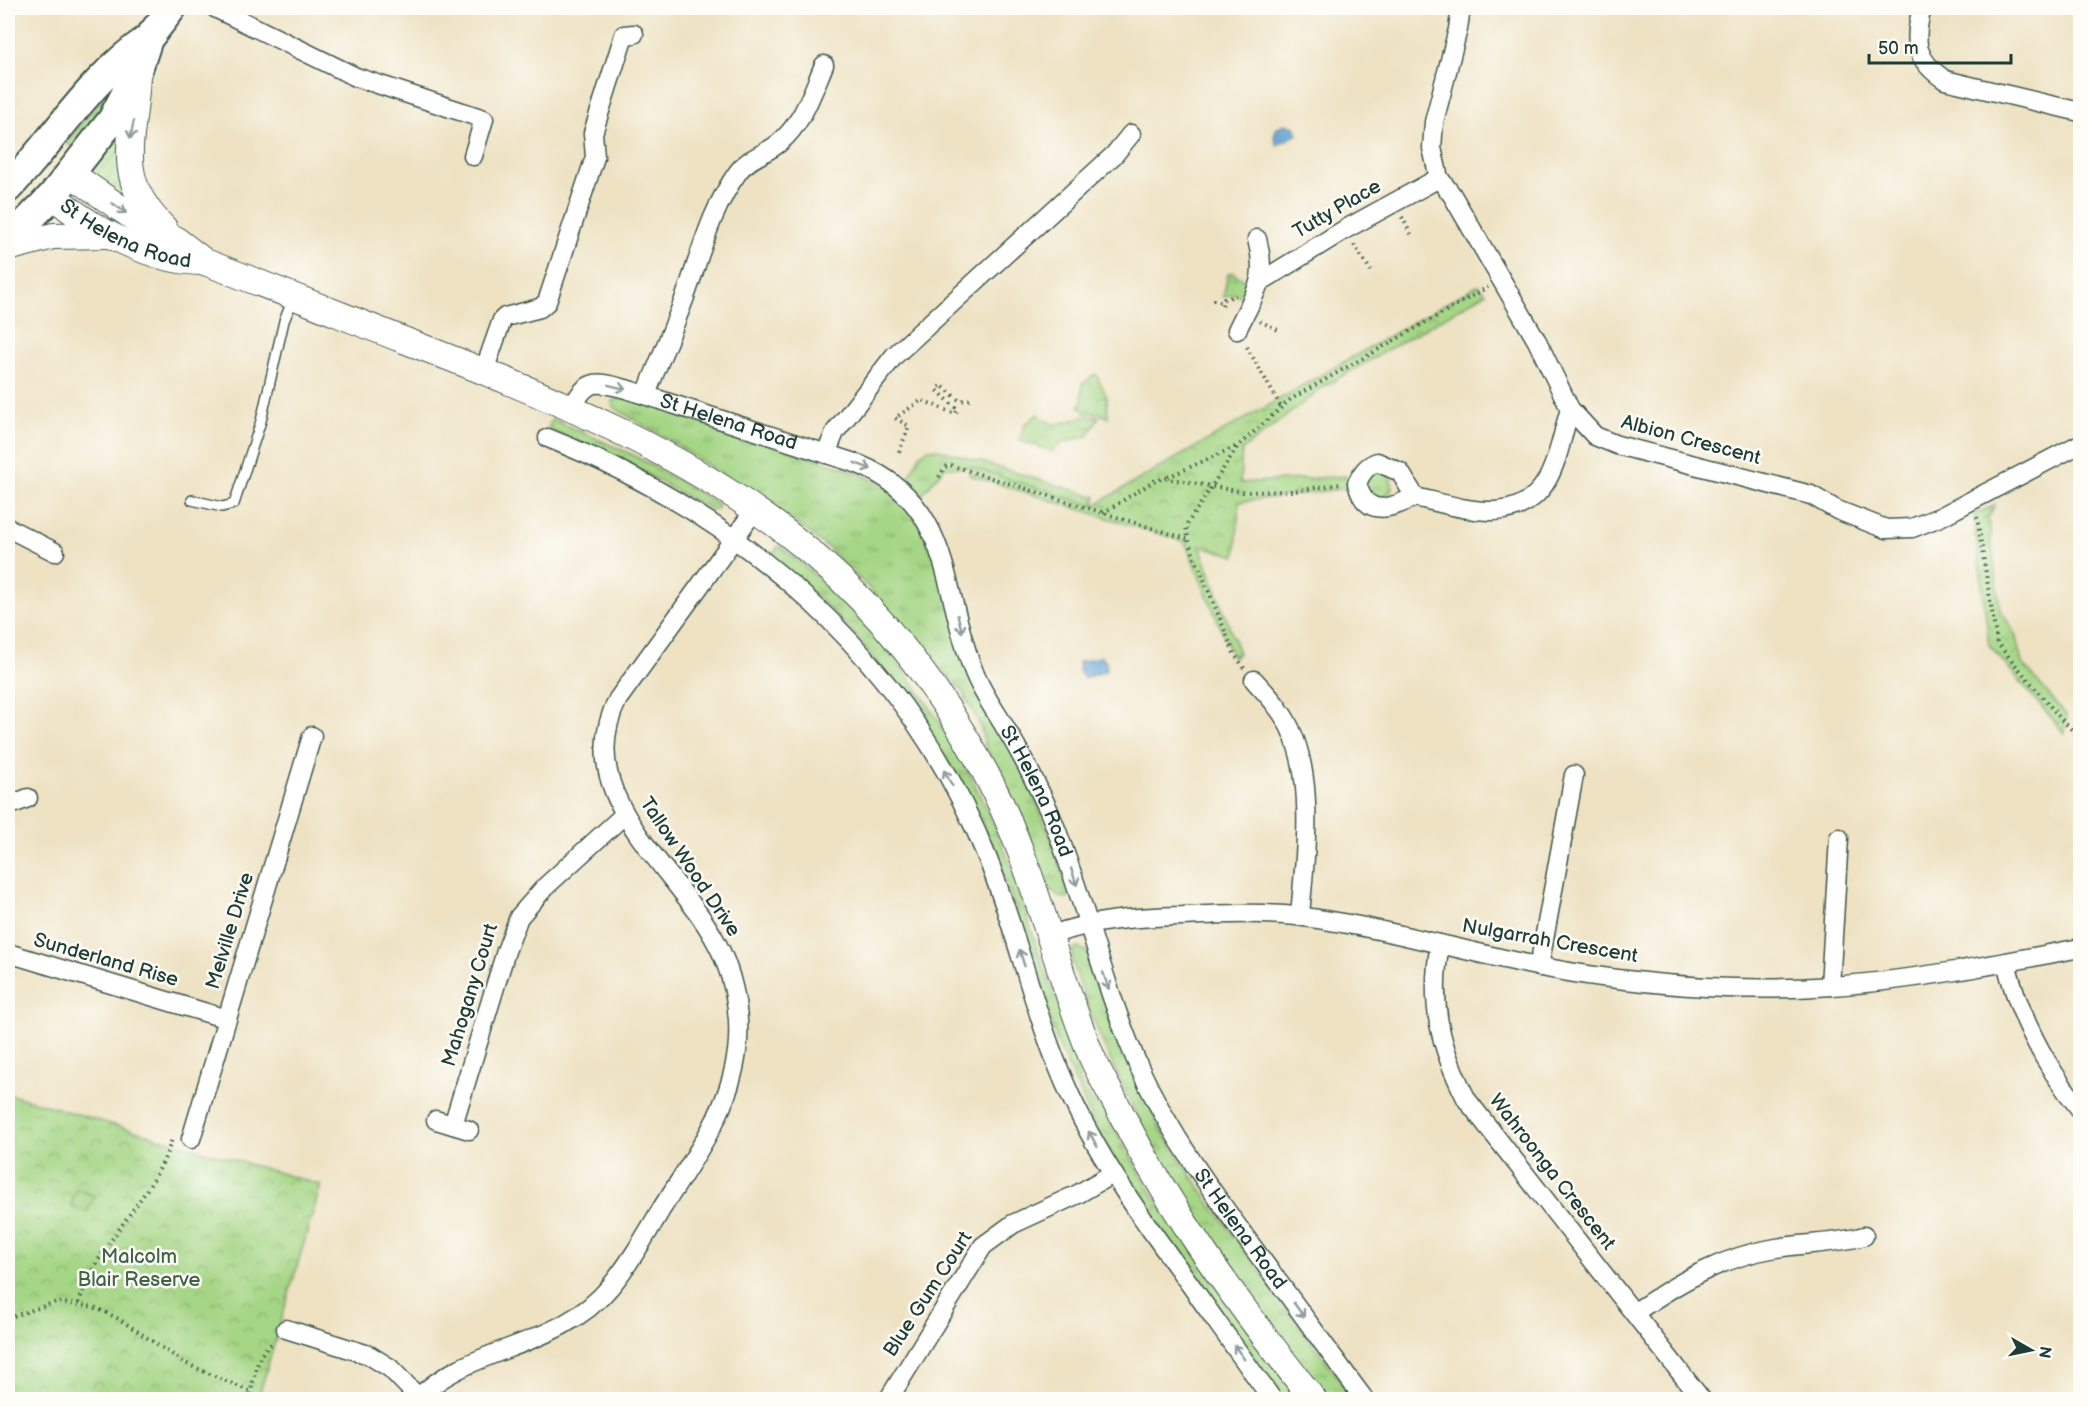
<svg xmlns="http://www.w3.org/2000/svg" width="2088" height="1407" viewBox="0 0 2088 1407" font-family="'Balsamiq Sans',sans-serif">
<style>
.grass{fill:url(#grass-tufts);stroke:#628a5c;stroke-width:1.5}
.park{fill:url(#park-crowns);stroke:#628a5c;stroke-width:1.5}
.garden{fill:url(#garden-furrows);stroke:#628a5c;stroke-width:1.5}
.pitch{fill:#a5d685;stroke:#628a5c;stroke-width:1.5}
.water{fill:#5fa1d3;stroke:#3f6f84;stroke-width:1.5}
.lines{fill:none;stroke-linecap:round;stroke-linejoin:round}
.service-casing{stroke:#3e5649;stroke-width:12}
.minor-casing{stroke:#3e5649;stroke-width:21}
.secondary-casing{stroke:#3e5649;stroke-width:28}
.primary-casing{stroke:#3e5649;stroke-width:32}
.path{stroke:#3e5649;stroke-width:4;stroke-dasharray:1.5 4.5;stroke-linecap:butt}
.service{stroke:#fff;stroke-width:9}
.minor{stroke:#fff;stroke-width:18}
.secondary{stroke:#fff;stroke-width:26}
.primary{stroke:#fff;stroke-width:28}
.oneway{stroke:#8f9e9a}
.labels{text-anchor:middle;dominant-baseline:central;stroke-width:5;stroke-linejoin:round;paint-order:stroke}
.street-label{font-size:20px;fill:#1f3d34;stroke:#fdfcf7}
.park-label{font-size:20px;fill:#406348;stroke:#fdfcf7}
</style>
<defs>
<pattern id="grass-tufts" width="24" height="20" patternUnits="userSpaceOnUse" patternTransform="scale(1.5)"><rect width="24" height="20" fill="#a5d685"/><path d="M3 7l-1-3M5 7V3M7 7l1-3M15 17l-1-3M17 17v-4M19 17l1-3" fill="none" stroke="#86af6e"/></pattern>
<pattern id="park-crowns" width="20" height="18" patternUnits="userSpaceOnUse" patternTransform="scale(1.5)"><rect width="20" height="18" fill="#a5d685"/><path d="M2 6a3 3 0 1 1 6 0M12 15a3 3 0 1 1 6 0" fill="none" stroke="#86af6e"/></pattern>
<pattern id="garden-furrows" width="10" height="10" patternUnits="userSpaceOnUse" patternTransform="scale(1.5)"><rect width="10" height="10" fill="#a5d685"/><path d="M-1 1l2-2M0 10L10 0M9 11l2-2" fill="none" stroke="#86af6e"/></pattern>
</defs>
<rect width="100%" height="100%" fill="#fdfcf7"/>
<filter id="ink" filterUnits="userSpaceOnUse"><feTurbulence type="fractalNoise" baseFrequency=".0167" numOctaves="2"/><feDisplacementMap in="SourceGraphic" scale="12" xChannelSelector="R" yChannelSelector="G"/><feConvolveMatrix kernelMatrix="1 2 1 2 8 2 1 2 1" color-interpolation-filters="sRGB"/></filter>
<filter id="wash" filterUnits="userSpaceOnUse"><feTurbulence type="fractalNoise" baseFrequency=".008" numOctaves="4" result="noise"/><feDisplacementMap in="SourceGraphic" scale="24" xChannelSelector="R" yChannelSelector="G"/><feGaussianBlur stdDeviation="1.35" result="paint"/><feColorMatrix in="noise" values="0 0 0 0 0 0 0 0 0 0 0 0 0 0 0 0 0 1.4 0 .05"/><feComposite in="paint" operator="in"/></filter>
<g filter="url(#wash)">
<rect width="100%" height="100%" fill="#eee2c3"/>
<!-- grass -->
<path class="grass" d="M102,98l2,7 -29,44 -9,-6z
M1232,272l16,11 -6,13 -8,-2 -11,3 5,-23z
M625,397l230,74 31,16 31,31 133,317 20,59 -2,4 -9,-1 -13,-12 -24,-67 -37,-72 -5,-21 -18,-34 -17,-19 -18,-13 -50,-63 -49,-48 -28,-22 -126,-83 -61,-36 -1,-6z
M1038,414c14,15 25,10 40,4 6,-2 15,-1 21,-1l-11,19 -24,6 -12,9 -32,-10 5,-17z
M552,419l81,36 84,48 1,6 -7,1 -86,-48 -77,-33z
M927,449h11l158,48 -3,9 -122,-39h-26l-24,29 -15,-14 14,-27z
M1366 485a13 13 0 1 1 26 0a13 13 0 1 1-26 0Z
M778,547h3c105,83 174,181 224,304 14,32 22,67 33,100 10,27 21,54 31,81 9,24 4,63 33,75l48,83 150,209h-16l-148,-204 -41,-69 -37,-82 -54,-169 -22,-52 -27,-51 -94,-131 -35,-36 -55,-48z
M1077,948l9,3 3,4 50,131 19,39 54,81 142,193h-26c-107,-132 -204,-276 -256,-439l1,-10z"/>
<!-- park -->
<path class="park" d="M1478,285l8,8 -161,93 -83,64 -2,33 106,-7 1,12 -108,14 -3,54 -36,-10 39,107 -6,5 -48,-116 -216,-67 2,-8 122,39z
M1096,374l11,23 1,20 -11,-4 -11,1 -7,-8 3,-4v-18z
M1995,505l-7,13 12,91 15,25 7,29 45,53 -3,17 -75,-88 -15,-130z
M8,1094l313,91 -63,214 -250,-1z"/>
<!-- garden -->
<path class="garden" d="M124,121l9,80 -11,-1 -31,-30z"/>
<!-- pitch -->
<path class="pitch" d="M77,1189l17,7 -7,16 -16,-7z"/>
<!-- water -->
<path class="water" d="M1284,124l11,3 3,7 -21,11 -3,-8 2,-8z
M1102,656l4,7v8l-22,7 -5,-7v-9z"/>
</g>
<g filter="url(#ink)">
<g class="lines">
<!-- service casing -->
<g class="service-casing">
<path id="service" d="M192,500l30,7 12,-3 27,-83 23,-100 9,-22"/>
</g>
<!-- minor casing -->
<g class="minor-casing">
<g id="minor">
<path d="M215,8l141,69 128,42 -11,37"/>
<path d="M1461,8l-3,21 -24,93 -2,26 7,30 13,17 85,146 33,68 25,27 22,9 194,50 26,15 49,19 26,-1 28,-11 140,-73"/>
<path d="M1922,8c-9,34 -7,52 23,72l135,32"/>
<path d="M1260,282l84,-52 95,-52"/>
<path d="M1237,330c18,-38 31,-48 20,-91"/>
<path d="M484,371l18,-51 3,-3 35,-9 7,-6 48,-145 -2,-24 31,-98 10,-1"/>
<path d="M646,395c10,-27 22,-53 32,-80 20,-48 29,-100 60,-143 11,-15 28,-18 41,-29 24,-20 33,-50 45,-78"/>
<path id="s1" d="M572,408c15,-30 24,-27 54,-19l232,75c96,39 83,127 116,208 8,21 21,38 32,57 16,26 30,54 43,82 35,84 53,173 90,256 33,72 80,134 126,197 34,45 66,91 100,136"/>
<path d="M548,438c196,78 359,220 439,419 32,79 48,164 85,242 31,66 74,125 117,184 28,39 55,78 84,117"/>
<path d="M826,454l9,-22 59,-76 220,-201 17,-21"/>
<path d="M1377,462l23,10 15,25c-24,11 -49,22 -58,-14 5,-10 9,-17 20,-21z"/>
<path d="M1415,497c45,10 103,33 132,-17 12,-21 16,-49 23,-71"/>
<path d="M8,528l47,24"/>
<path d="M1254,680c8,9 17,18 24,28 41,54 27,145 22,208"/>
<path d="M8,806l20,-8"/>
<path d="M1049,936c42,-16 89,-19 134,-20 40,-2 81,-4 121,1 100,13 197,47 298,60 75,10 154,15 230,9 84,-6 166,-22 248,-38"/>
<path d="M1440,944c-11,59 0,104 27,156l235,300"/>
<path d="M8,953l219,66"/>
<path d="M2006,962c13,54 40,105 74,147"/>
<path d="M1539,967l35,-192"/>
<path d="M1830,986l9,-148"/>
<path d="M436,1120l33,10"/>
<path d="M453,1125l53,-174 13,-34 26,-30 80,-73"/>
<path d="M191,1139l121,-403"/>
<path d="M1634,1313c45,-31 87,-56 142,-65 30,-5 59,-4 88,-12"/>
<path d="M286,1329l83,26 21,13 28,29"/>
<path d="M416,1400c53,-56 141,-49 194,-113 20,-24 36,-52 52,-79 33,-52 72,-103 76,-167 2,-34 -6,-71 -23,-101 -41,-76 -146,-146 -97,-241l136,-188"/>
<path d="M888,1400l95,-154 30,-22 65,-30 34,-20"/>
</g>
</g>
<!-- secondary casing -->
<g class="secondary-casing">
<g id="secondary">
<path d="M137,72c-1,65 -27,103 27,156"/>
<path d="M71,174l66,46 38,19 30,23c66,25 130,51 196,77 143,55 297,116 414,217 70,60 127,136 170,216 48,89 68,190 106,283 9,21 21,40 31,60 52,102 120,195 192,285"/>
<path id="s2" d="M53,195c36,34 102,68 152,67"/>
<path d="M8,248l45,-12 54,-1"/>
</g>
</g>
<!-- primary casing -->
<g class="primary-casing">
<path id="primary" d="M8,188c47,-49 83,-111 140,-149
M8,241l45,-46 59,-75 25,-48 11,-33 24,-31"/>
</g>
<!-- path -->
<path class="path" d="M1310,212l5,15
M1402,217l9,17
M1354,245l17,26
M1213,300l11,2
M1222,305l2,-6 12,-3
M1260,321l20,10
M1247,347l34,60
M899,452l10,-26 -14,-8 27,-18 33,14 3,-4 -21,-20 4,-5 19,16 12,-2
M939,477l6,-10 5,-2 237,74
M1168,477l69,-31
M1103,513l51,-32 11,-3 78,14 51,-1 47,-7
M1977,517l20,126 64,76 19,19
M1244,668l-10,-15 -45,-110 -3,-17 52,-80 53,-47 197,-112
M79,1303c18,-62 74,-103 93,-164
M8,1318l48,-16 38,5 25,12 66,44 66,29
M249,1400c4,-16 8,-52 25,-57"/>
<!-- service -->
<use href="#service" class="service"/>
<!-- minor -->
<use href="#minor" class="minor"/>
<!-- secondary -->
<use href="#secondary" class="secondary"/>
<!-- primary -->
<use href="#primary" class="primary"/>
</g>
<!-- one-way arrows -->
<defs><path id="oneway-shaft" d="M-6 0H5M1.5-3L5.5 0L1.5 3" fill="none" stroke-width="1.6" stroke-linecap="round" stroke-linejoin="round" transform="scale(1.5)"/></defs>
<g class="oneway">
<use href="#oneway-shaft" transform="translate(132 130) rotate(101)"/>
<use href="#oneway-shaft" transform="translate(119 208) rotate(35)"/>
<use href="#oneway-shaft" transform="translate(617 387) rotate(14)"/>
<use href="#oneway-shaft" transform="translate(863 466) rotate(21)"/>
<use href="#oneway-shaft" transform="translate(960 624) rotate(75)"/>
<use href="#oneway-shaft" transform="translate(948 778) rotate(-119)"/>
<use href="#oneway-shaft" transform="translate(1074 877) rotate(71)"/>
<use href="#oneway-shaft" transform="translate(1022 958) rotate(-107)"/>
<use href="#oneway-shaft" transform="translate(1106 981) rotate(71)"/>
<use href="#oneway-shaft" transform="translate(1093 1139) rotate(-119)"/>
<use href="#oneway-shaft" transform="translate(1299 1310) rotate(54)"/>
<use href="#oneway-shaft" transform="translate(1239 1352) rotate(-126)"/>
</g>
</g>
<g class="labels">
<!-- street labels -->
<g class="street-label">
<text transform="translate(1337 209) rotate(-30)">Tutty Place</text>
<text stroke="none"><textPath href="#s2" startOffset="84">St Helena Road</textPath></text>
<text stroke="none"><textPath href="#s1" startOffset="174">St Helena Road</textPath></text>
<text transform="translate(1691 440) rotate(15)">Albion Crescent</text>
<text stroke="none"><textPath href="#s1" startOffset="694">St Helena Road</textPath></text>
<text transform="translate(690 867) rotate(56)">Tallow Wood Drive</text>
<text transform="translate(230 931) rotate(-73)">Melville Drive</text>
<text transform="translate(1550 941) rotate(10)">Nulgarrah Crescent</text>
<text transform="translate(106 960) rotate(16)">Sunderland Rise</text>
<text transform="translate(470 995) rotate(-73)">Mahogany Court</text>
<text transform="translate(1552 1172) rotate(52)">Wahroonga Crescent</text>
<text stroke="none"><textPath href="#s1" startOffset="1180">St Helena Road</textPath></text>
<text transform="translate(928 1294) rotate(-57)">Blue Gum Court</text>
</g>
<!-- park labels -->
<g class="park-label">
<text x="139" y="1257">Malcolm<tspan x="139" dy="23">Blair Reserve</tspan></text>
</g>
</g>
<!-- margin -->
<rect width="2088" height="1407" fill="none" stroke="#fdfcf7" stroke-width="30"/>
<!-- north arrow -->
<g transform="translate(2031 1350) rotate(99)" stroke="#fdfcf7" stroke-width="4.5" paint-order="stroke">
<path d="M0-4.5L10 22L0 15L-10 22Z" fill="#1f3d34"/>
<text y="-9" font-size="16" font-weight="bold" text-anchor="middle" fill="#1f3d34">N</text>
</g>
<!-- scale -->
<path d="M1869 54v9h142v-9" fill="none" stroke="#1f3d34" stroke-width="3"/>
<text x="1878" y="54" font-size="18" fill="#1f3d34" stroke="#fdfcf7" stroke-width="4.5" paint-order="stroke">50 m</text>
</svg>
